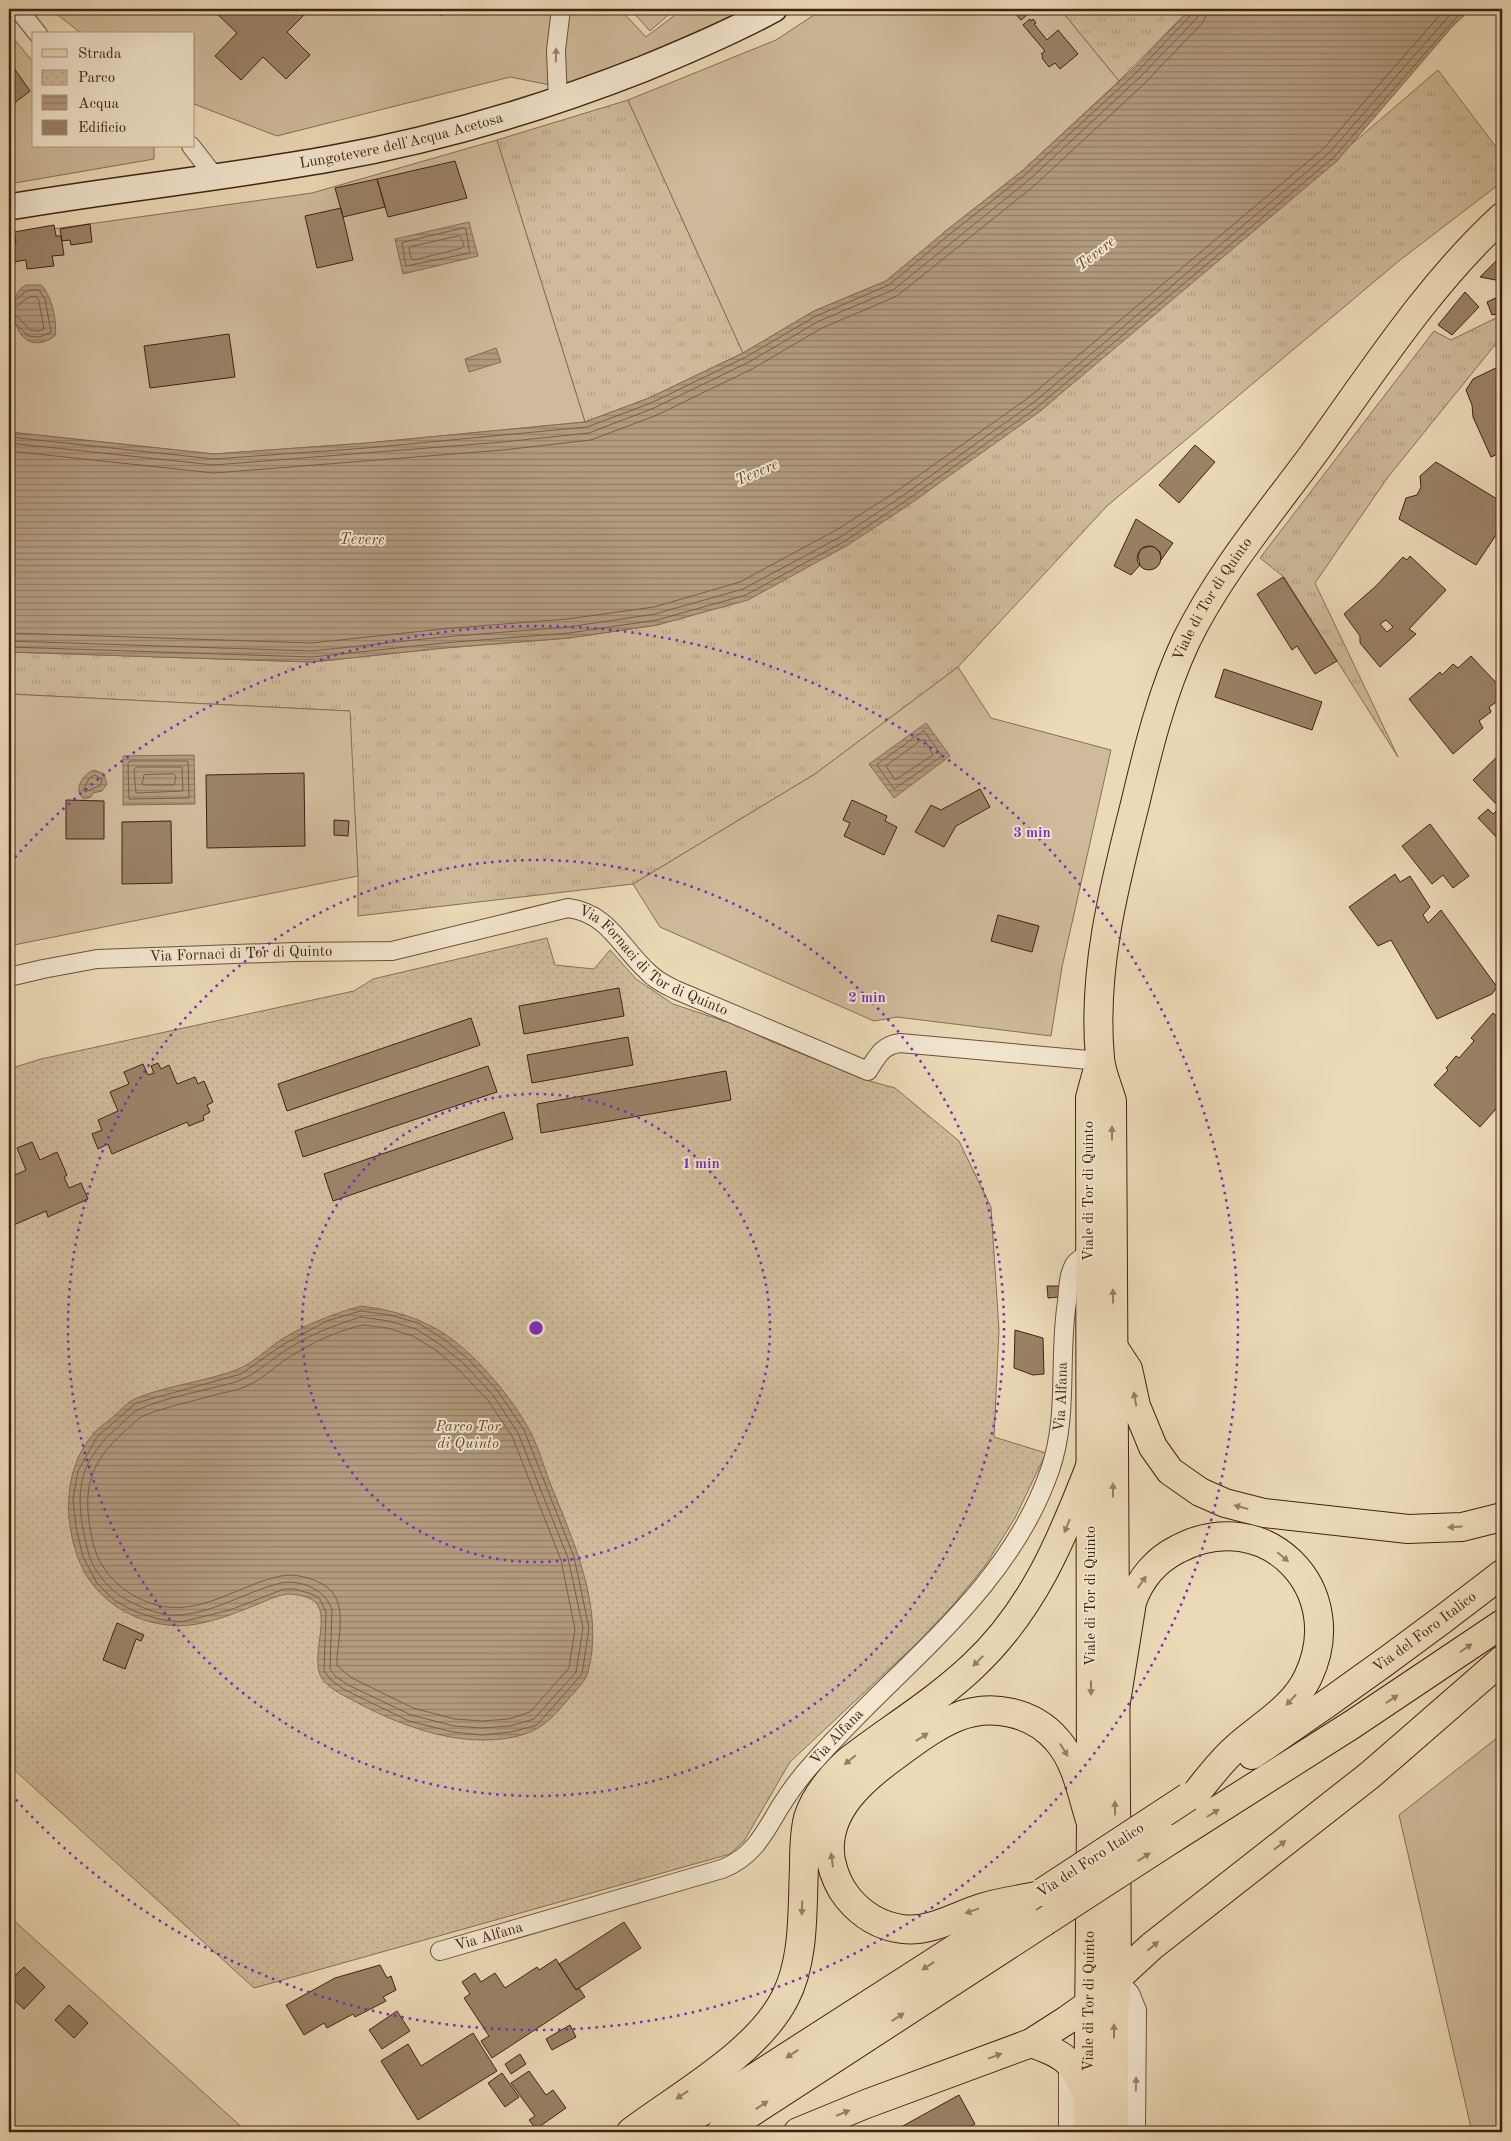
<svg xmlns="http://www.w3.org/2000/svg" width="1511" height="2141" viewBox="0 0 1511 2141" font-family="'Old Standard TT',serif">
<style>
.grass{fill:url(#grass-tufts);stroke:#886e56}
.park{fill:url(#park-dots);stroke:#886e56}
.garden{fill:#cfbb9b;stroke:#886e56}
.water{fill:url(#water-rules);stroke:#856b53}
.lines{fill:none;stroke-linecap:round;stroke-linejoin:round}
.shore{stroke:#7a5e48;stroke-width:1}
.building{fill:#9a8267;stroke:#412211;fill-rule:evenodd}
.minor-casing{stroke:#6c503a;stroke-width:20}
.secondary-casing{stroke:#412211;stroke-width:28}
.primary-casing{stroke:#412211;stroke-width:30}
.trunk-casing{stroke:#412211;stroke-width:30}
.minor{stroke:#f3e7d0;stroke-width:18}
.secondary{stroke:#f3e7d0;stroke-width:25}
.primary{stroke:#ecdab7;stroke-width:28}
.trunk{stroke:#ecdab7;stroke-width:28}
.trunk-bridge-casing{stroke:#412211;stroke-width:30;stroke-linecap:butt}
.trunk-bridge{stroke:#ecdab7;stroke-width:28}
.oneway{fill:#9a8470}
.oneway2{fill:#967e64}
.ring{fill:none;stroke:#7b2cbf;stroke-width:2.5;stroke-dasharray:2.5 5}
.labels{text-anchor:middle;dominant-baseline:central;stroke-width:4;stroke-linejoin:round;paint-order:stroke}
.street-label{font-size:15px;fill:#412211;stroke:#f3e7d0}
.park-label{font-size:15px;font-style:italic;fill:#644834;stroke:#f3e7d0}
.water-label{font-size:16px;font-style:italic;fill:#634632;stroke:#f3e7d0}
.centre{fill:#7b2cbf;stroke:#f3e7d0;stroke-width:2.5}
.ring-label{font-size:15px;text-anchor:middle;font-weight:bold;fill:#7b2cbf;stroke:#f3e7d0;stroke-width:4;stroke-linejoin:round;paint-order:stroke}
</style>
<defs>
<pattern id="grass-tufts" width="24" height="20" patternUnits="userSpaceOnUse" patternTransform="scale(1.25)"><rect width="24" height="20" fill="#cfbb9b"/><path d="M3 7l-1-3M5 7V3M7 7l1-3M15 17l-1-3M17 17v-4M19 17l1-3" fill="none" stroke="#b3a084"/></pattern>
<pattern id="park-dots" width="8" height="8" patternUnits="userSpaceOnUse" patternTransform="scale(1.25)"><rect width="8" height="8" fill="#cfbb9b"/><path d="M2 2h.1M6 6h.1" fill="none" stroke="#b3a084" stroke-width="1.8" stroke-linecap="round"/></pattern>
<pattern id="water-rules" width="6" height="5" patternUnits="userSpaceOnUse" patternTransform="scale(1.25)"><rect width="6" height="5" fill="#b29b7f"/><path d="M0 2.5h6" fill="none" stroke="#927e67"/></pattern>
</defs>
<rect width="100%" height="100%" fill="#ecdab7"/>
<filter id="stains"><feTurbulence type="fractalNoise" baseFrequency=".004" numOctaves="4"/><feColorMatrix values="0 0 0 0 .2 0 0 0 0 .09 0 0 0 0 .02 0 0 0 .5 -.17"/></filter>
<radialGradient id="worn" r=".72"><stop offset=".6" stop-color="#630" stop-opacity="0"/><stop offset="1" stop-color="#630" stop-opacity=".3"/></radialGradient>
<!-- grass -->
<path class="grass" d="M1060,9h130l-71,72z
M1438,70l64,85v27l-102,78 -293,246 -149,161 -143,107 -182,110 -275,32v-40l-9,-165 -340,-17v-42l304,10 131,-14 125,-10 88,-13 71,-20 311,-193z
M628,100l115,253 -94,45 -64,24 -88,-282z
M1502,315v29l-8,2 -106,131 -73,106 83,174 -114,-180 -24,-19 174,-227 17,9z"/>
<!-- park -->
<path class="park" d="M547,938l8,27 39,4 16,-19 26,29 37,25 63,21 32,15 98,40 29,8 64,53 32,66 8,123 -5,107 52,16 -31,65 -30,48 -32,39 -37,39 -126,118 -46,79 -14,13 -476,134 -245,-223v-696l32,-10 313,-68 19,-12z"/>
<!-- garden -->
<path class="garden" d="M50,9h380l11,7c11,-10 33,-11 45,-2l5,-5h129l26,28 37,-28h62l-16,11 -164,68 -55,-11 -233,59 -83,-32v-70h-112z
M630,9h45l-25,22z
M823,9h237l59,72 -97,90 -75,59 -61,51 -72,30 -71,42 -115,-253 148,-60z
M9,33l25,30v83h120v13l-145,25z
M497,140l88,282 -218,21 -153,11 -205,-22v-197l303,-42z
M958,667l33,51 120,32 -49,217 -11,69 -154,-19 -23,4 -214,-94 -27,-43 182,-110z
M9,694l341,17 8,165 -349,70z
M1502,1734v398h-30l-73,-317z
M9,1916l238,216h-238z"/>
<!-- water -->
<path class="water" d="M1190,9h281l-19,18 -115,134 -298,251 -132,94 -59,39 -100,55 -91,25 -88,13 -125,10 -132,14 -303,-10v-220l205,22 153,-11 218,-21 64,-24 94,-45 71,-42 72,-30 61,-51 75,-59 111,-102z
M469,222l9,34 -75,18 -8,-35z
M27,285h14c10,8 17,39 14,51 -40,29 -55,-42 -28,-51z
M496,348l5,14 -32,10 -4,-13z
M926,723l24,33 -56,42 -25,-34z
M194,755l1,49 -72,1v-49z
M94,770l10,4 3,10 -5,7 -9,2 -2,4 -7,2c-12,-9 -1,-25 10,-29z
M361,1306c45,6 78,18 112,51 20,20 39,43 53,67 11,18 17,40 24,59 23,57 55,126 38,189 -3,11 -16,22 -23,31 -16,19 -26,28 -51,34 -54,11 -111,-10 -158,-35 -11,-6 -25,-12 -33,-22 -16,-20 12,-69 -12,-81 -6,-3 -16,-5 -23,-5 -10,1 -20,6 -30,10 -27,11 -61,25 -90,21 -40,-4 -76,-29 -90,-67 -15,-41 -14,-92 17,-126 5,-5 12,-10 18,-15 8,-7 15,-16 24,-19 32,-13 67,-16 99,-28 16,-6 31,-21 46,-31 25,-15 51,-25 79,-33z"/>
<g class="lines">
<!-- shore -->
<path class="shore" d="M464,228l2,2 4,23 -64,13 -4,-23z
M459,236l2,1 3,9 -2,2 -48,12 -3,-2 -2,-9 1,-2z
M9,303c12,-2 12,-16 30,-13l6,9 6,33 -11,5 -12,-1 -14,-14 -5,-1
M9,309c13,-1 13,-13 27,-13l3,5 5,28 -5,2 -9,-1 -12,-13 -9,-2
M9,437l205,22 153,-11 220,-21 64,-24 95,-46 70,-41 73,-31 61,-51 76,-60 110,-101 56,-59 2,-5
M9,443l205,22 289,-23 86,-9 65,-25 95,-46 70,-41 74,-31 137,-111 110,-102 57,-59 3,-9
M9,451l205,22 289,-23 88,-10 66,-25 95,-46 70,-41 75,-32 138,-111 111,-103 56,-59 4,-7 1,-7
M9,633l303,10 130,-14 125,-10 87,-12 86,-25 98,-53 59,-38 131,-93 296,-250 121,-139
M9,641l303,10 131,-14 125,-10 87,-13 88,-25 99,-53 59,-39 132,-94 296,-250 126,-144
M9,647l303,10 131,-14 126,-10 88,-13 89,-25 99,-54 59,-39 132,-94 298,-251 130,-148
M924,731l18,25 -48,33 -17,-24z
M922,740h3l8,15 -38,25 -9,-14z
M130,761h58l1,37 -60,1 -1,-35z
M137,767h45l1,24 -47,2 -2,-23z
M174,774l2,3 -2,8h-30l-2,-1 2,-9z
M95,775l7,4 -1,6 -16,7 -1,-4 5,-9z
M361,1311l29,4 28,8 27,17 23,19 29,31 27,40 50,127 15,71 -7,46 -45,51 -26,7 -29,3 -29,-3 -44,-11 -64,-31 -14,-10 -7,-9 2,-59 -6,-13 -8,-5 -18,-5h-10l-54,21 -49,12 -23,-3 -24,-8 -20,-11 -17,-17 -14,-26 -7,-30 -3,-28 5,-28 19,-34 39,-34 105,-29 43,-30 43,-23z
M361,1317l28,4 27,8 25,16 22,18 30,32 25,38 50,125 15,70 -7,44 -42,47 -24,7 -28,2 -28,-2 -43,-11 -63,-30 -13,-9 -5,-7 2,-58c-4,-20 -30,-32 -51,-28 -34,8 -65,29 -100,32 -18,2 -39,-7 -54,-15 -18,-10 -34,-29 -39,-49 -13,-51 -14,-86 29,-123 7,-6 15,-16 23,-19 21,-10 57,-17 80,-23 8,-2 18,-4 25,-8 14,-7 27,-19 41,-28 23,-15 48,-25 75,-33z
M363,1325l24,3 26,8 24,15 21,18 29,30 25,37 49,124 14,69 -6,39 -39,44 -21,7 -27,2 -27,-2 -42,-11 -61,-30 -15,-12c-1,-24 14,-65 -13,-81 -12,-7 -29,-12 -43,-9 -37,7 -79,39 -120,30 -32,-7 -60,-30 -68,-63 -11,-49 -7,-78 32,-112 6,-5 13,-13 20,-16 24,-9 49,-14 73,-21 9,-2 20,-4 29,-8 16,-7 29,-21 44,-30 22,-14 46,-25 72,-31z"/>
</g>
<!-- building -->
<path class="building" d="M212,9h98l-23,23 23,23 -24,24 -23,-22 -22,23 -26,-24 22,-23z
M1011,9h23l-13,11z
M1030,19l1,2 2,-2 3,4 -2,1 13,16 11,-10 20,24 -18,15 -5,-6 -6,4 -7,-9 1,-2 -2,-2 4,-3 -22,-26z
M9,61l21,30 -21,16z
M455,161l12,37 -79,19 -11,-38z
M377,179l8,28 -42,10 -8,-29z
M341,208l12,52 -36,8 -12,-52z
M90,224l2,18 -21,3 -1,-5 -8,1 -2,-12z
M54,225l2,11h5l3,19 -12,1 2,10 -27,3 -1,-9 -13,2 -3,-18 6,-1 -2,-11z
M1502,255v30l-1,-4 -21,-4z
M1465,292l14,15 -27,28 -14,-10z
M1502,295v18l-10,2 -5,-13z
M229,334l6,43 -85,11 -6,-42z
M1502,365v87l-11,5 -18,-40 -1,-12 -6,-15 7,-11z
M1195,445l20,17 -36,41 -20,-18z
M1436,462l66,40v24l-26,39 -77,-46 7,-21 11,-3 4,-8 -1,-11z
M1136,519l37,24 -12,17 -1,-8 -6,-5 -4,-1 -9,3 -3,7 2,9 -9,10 -17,-9z
M1137 558a12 12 0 1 1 24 0a12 12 0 1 1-24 0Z
M1410,556l36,34 -37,39 7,5 -36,33 -20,-24v-7l-16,-22 32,-28 27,-29 4,3zM1386,620l7,7 -6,5 -7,-8z
M1283,577l54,84 -22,13 -18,-28 -5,4 -35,-56z
M1471,656l31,33v9l-13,9 2,5 -12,9 4,7 -30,26 -44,-55 31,-27 2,3 11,-11 5,4z
M1224,669l98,33 -10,28 -97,-33z
M1502,752v62l-4,4 4,5v20l-24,-25 10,-9 5,5 7,-6 -27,-28z
M304,773l1,73 -98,2 -1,-73z
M980,789l10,18 -34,19 -12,21 -29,-15 16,-27 10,5z
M66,800l38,1v38h-38z
M852,800l35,16 -2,5 12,6 -13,28 -40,-19 6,-13 -7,-3z
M334,820l15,1 -1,15 -14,-1z
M171,821l1,62 -50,1v-62z
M1430,824l39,52 -16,12 -10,-13 -11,9 -30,-38z
M1395,874l5,8 10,-6 20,31 -7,8 5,8 13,-13 56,77 -5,7 -55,25 -46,-79 -13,6 -29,-39z
M998,915l41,11 -7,26 -41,-11z
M619,988l5,28 -100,18 -5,-28z
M1493,1013l9,8v81l-22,25 -46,-42 14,-15 -2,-2 10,-12 3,2 15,-17 -3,-3z
M471,1018l9,27 -193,66 -9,-27z
M628,1037l5,28 -101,18 -5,-28z
M158,1063l3,6 8,-4 8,19 18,-7 3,7 6,-3 9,21 -6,3 3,7 -7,4 1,4 -15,6 -2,-4 -75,32 -4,-10 -10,5 -6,-15 10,-4 -4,-10 20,-9 -8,-19 19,-8 -5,-12 19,-8 5,11 6,-2 -3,-7z
M488,1066l9,26 -194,65 -8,-26z
M726,1071l5,29 -190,33 -4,-29z
M504,1112l9,27 -180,62 -9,-27z
M32,1142l8,18 17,-8 10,23 -3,2 5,11 12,-5 7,16 -40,18 -2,-6 -37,16v-61l2,-1 4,10 11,-5 -9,-22z
M1047,1286h13v11l-12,1z
M1015,1330l28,8 1,36 -11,1 -19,-7z
M117,1623l27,12 -3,6 -5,-2 -11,30 -22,-9z
M624,1922l17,26 -65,42 -17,-26z
M556,1959l20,31 3,-2 6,9 -93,61 -11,-17 8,-5 -25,-38 6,-4 -8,-12 13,-9 6,9 14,-9 10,15 32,-21 2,3z
M380,1965l7,13 4,-2 5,14 -13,7 3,4 -31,16 -2,-3 -26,14 -3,-5 -20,12 -18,-30 49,-27z
M24,1967l21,20 -21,22 -15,-14v-13z
M69,2005l19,18 -14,15 -19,-18z
M397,2011l13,20 -28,18 -13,-19z
M570,2025l6,12 -24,13 -6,-11z
M473,2033l24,38 -79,49 -37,-59 27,-17 13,22z
M520,2054l6,10 -15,10 -6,-10z
M529,2071l17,24 7,-5 13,18 -30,21 -7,-9 6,-4 -24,-33z
M502,2073l17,24 -14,10 -17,-24z
M959,2095l16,29 -16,8h-67z"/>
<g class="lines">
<!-- minor casing -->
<g class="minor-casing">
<g id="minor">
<path d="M18,9l20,25"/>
<path d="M558,102l-2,-52 5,-41"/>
<path d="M191,146l24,31"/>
<path id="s1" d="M9,977l34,-8 54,-10 197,-7 98,-1 176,-43c40,5 52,38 79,63 8,9 18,14 29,19l192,81c9,-14 14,-26 32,-28l200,18"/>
<path id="s2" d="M440,1951l282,-82c31,-12 42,-35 58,-62 10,-16 21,-31 34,-45 82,-95 193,-168 236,-292 19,-54 8,-112 17,-168 1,-12 1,-26 7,-37 3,-5 9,-8 15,-11"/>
<path d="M1117,1979l13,14 7,17 -1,122"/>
<path d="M1068,2063v69"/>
</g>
</g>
<!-- secondary casing -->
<g class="secondary-casing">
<g id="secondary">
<path id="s3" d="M9,207c106,-18 214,-29 320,-48 108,-19 212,-50 314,-90 44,-18 89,-37 131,-60"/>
</g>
</g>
<!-- primary casing -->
<g class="primary-casing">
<g id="primary">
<path id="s4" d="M1088,2132l3,-309 -1,-725 10,-37"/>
<path id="s5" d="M1114,2132v-112l3,-41 -5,-878c-4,-14 -11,-29 -12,-43 -8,-87 14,-171 35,-254 13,-55 27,-112 51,-163 33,-68 84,-128 128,-188 58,-80 115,-169 188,-236"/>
</g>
</g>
<!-- trunk casing -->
<g class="trunk-casing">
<g id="trunk">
<path d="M1112,1345l16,24 8,37 17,41 17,24 30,21 25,11 39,10 144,16 54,-2 40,-10"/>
<path d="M1114,1714l18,-112c8,-23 24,-42 46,-53 87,-46 172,40 130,128 -14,31 -48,49 -72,71 -15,13 -26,28 -38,43"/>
<path id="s6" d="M1252,1755c86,-58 169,-118 250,-181"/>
<path d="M1172,1839l181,-115 149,-100"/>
<path d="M1036,1896c-18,4 -37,6 -55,12 -25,8 -52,25 -79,21 -22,-3 -40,-14 -54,-31 -9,-11 -14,-23 -17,-37 -9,-49 33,-83 68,-108 18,-13 38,-28 58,-36 34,-14 76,-5 100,23 20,22 25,56 34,83"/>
<path d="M1031,2043c35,12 40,17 56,50"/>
<path d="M631,2132c49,-37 126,-79 154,-134 20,-39 17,-88 19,-131 0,-16 0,-33 4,-49 7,-22 22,-40 39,-56 41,-32 88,-60 126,-96 60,-56 89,-127 118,-202"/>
<path d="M670,2132l353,-227"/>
<path d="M721,2132l323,-210"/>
<path d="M798,2132l68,-28 165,-61 36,-23 21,-15 64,-59 218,-171 132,-115"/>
</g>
</g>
<!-- minor -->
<use href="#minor" class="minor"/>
<!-- secondary -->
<use href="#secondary" class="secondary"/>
<!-- primary -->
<use href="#primary" class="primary"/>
<!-- trunk -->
<use href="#trunk" class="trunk"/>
<!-- trunk-bridge casing -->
<g class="trunk-bridge-casing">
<path id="trunk-bridge" d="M1043,1892l145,-95
M1044,1922l128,-83"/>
</g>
<!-- trunk-bridge -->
<use href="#trunk-bridge" class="trunk-bridge"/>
</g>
<!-- one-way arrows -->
<defs><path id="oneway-solid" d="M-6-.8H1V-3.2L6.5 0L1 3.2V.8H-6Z" transform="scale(1.25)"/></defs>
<g class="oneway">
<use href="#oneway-solid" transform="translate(556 55) rotate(-88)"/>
<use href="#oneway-solid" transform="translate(1136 2084) rotate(-89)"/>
</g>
<g class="oneway2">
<use href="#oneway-solid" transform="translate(1112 1133) rotate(-90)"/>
<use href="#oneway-solid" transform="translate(1113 1296) rotate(-90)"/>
<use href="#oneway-solid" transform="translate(1135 1399) rotate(-101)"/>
<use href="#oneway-solid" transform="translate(1113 1490) rotate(-90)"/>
<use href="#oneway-solid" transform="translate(1241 1507) rotate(-165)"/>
<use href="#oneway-solid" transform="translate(1067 1526) rotate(112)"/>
<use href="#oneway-solid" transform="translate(1455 1527) rotate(177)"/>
<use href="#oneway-solid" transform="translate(1283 1557) rotate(40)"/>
<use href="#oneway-solid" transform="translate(1142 1582) rotate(-55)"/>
<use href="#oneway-solid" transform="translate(1466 1648) rotate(-35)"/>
<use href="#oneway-solid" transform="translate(978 1661) rotate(135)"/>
<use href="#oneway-solid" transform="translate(1091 1688) rotate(90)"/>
<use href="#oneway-solid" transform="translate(1392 1699) rotate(-33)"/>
<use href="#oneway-solid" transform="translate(1291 1700) rotate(133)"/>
<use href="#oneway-solid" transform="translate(922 1737) rotate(-33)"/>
<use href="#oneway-solid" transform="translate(1064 1750) rotate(58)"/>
<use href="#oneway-solid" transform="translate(850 1760) rotate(141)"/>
<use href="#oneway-solid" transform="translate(1115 1808) rotate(-90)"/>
<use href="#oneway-solid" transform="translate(1213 1813) rotate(-32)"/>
<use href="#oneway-solid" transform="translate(1280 1845) rotate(-38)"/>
<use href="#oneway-solid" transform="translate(1144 1857) rotate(-33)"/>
<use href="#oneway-solid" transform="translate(832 1860) rotate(-98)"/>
<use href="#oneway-solid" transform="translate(802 1908) rotate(92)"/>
<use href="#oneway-solid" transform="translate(972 1911) rotate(160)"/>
<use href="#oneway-solid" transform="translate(1153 1946) rotate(-40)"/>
<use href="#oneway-solid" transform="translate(928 1966) rotate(147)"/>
<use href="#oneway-solid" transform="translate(898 2017) rotate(-33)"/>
<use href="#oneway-solid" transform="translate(1114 2031) rotate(-90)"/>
<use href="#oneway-solid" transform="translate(792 2054) rotate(147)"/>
<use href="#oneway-solid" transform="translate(995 2056) rotate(-20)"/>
<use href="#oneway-solid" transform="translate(682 2095) rotate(146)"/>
<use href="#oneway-solid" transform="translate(762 2105) rotate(-34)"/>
<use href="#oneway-solid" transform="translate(843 2113) rotate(-22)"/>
</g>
<!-- distance rings -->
<g class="ring">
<circle cx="536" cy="1328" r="234"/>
<circle cx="536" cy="1328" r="468"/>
<path d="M10 863A702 702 0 1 1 10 1793"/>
</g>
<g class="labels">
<!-- street labels -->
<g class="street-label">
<text stroke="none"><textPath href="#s3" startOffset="398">Lungotevere dell'Acqua Acetosa</textPath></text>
<text stroke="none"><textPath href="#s5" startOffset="1554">Viale di Tor di Quinto</textPath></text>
<text stroke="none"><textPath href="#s1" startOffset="234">Via Fornaci di Tor di Quinto</textPath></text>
<text stroke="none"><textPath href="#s1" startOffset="669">Via Fornaci di Tor di Quinto</textPath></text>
<text transform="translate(1089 1191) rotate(-90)">Viale di Tor di Quinto</text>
<text stroke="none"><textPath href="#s2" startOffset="890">Via Alfana</textPath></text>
<text transform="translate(1091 1596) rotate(-90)">Viale di Tor di Quinto</text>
<text stroke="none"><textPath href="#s6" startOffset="212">Via del Foro Italico</textPath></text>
<text stroke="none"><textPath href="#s2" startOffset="471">Via Alfana</textPath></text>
<text transform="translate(1091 1861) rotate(-33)">Via del Foro Italico</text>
<text stroke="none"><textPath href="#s2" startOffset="51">Via Alfana</textPath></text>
<text stroke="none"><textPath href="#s4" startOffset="131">Viale di Tor di Quinto</textPath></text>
</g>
<!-- park labels -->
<g class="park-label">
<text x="468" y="1427">Parco Tor<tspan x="468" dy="17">di Quinto</tspan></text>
</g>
<!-- water labels -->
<g class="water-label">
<text transform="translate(1096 254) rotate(-38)">Tevere</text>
<text transform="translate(757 473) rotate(-24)">Tevere</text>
<text transform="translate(362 540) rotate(1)">Tevere</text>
</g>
</g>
<circle cx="536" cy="1328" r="8" class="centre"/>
<g class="ring-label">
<text x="1032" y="837">3 min</text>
<text x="867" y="1002">2 min</text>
<text x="701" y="1168">1 min</text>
</g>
<!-- margin -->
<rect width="1511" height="2141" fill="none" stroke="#ecdab7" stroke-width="30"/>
<rect x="10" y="10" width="1491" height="2121" fill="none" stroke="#412211" stroke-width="2.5"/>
<rect x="15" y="15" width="1481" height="2111" fill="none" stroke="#412211"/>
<!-- legend -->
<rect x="32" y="32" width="162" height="115" fill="#f3e7d0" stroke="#ac9884"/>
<rect x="42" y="49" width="25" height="8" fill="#ecdab7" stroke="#ac9884"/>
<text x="78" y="58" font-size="15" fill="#412211">Strada</text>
<rect x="42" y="70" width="25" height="15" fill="url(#park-dots)" stroke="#ac9884"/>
<text x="78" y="82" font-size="15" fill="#412211">Parco</text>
<rect x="42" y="95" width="25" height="15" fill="url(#water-rules)" stroke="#ac9884"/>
<text x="78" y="108" font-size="15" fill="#412211">Acqua</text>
<rect x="42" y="120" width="25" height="15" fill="#9a8267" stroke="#ac9884"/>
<text x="78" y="132" font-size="15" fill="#412211">Edificio</text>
<rect width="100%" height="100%" filter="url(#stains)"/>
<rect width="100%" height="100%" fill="url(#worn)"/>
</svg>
